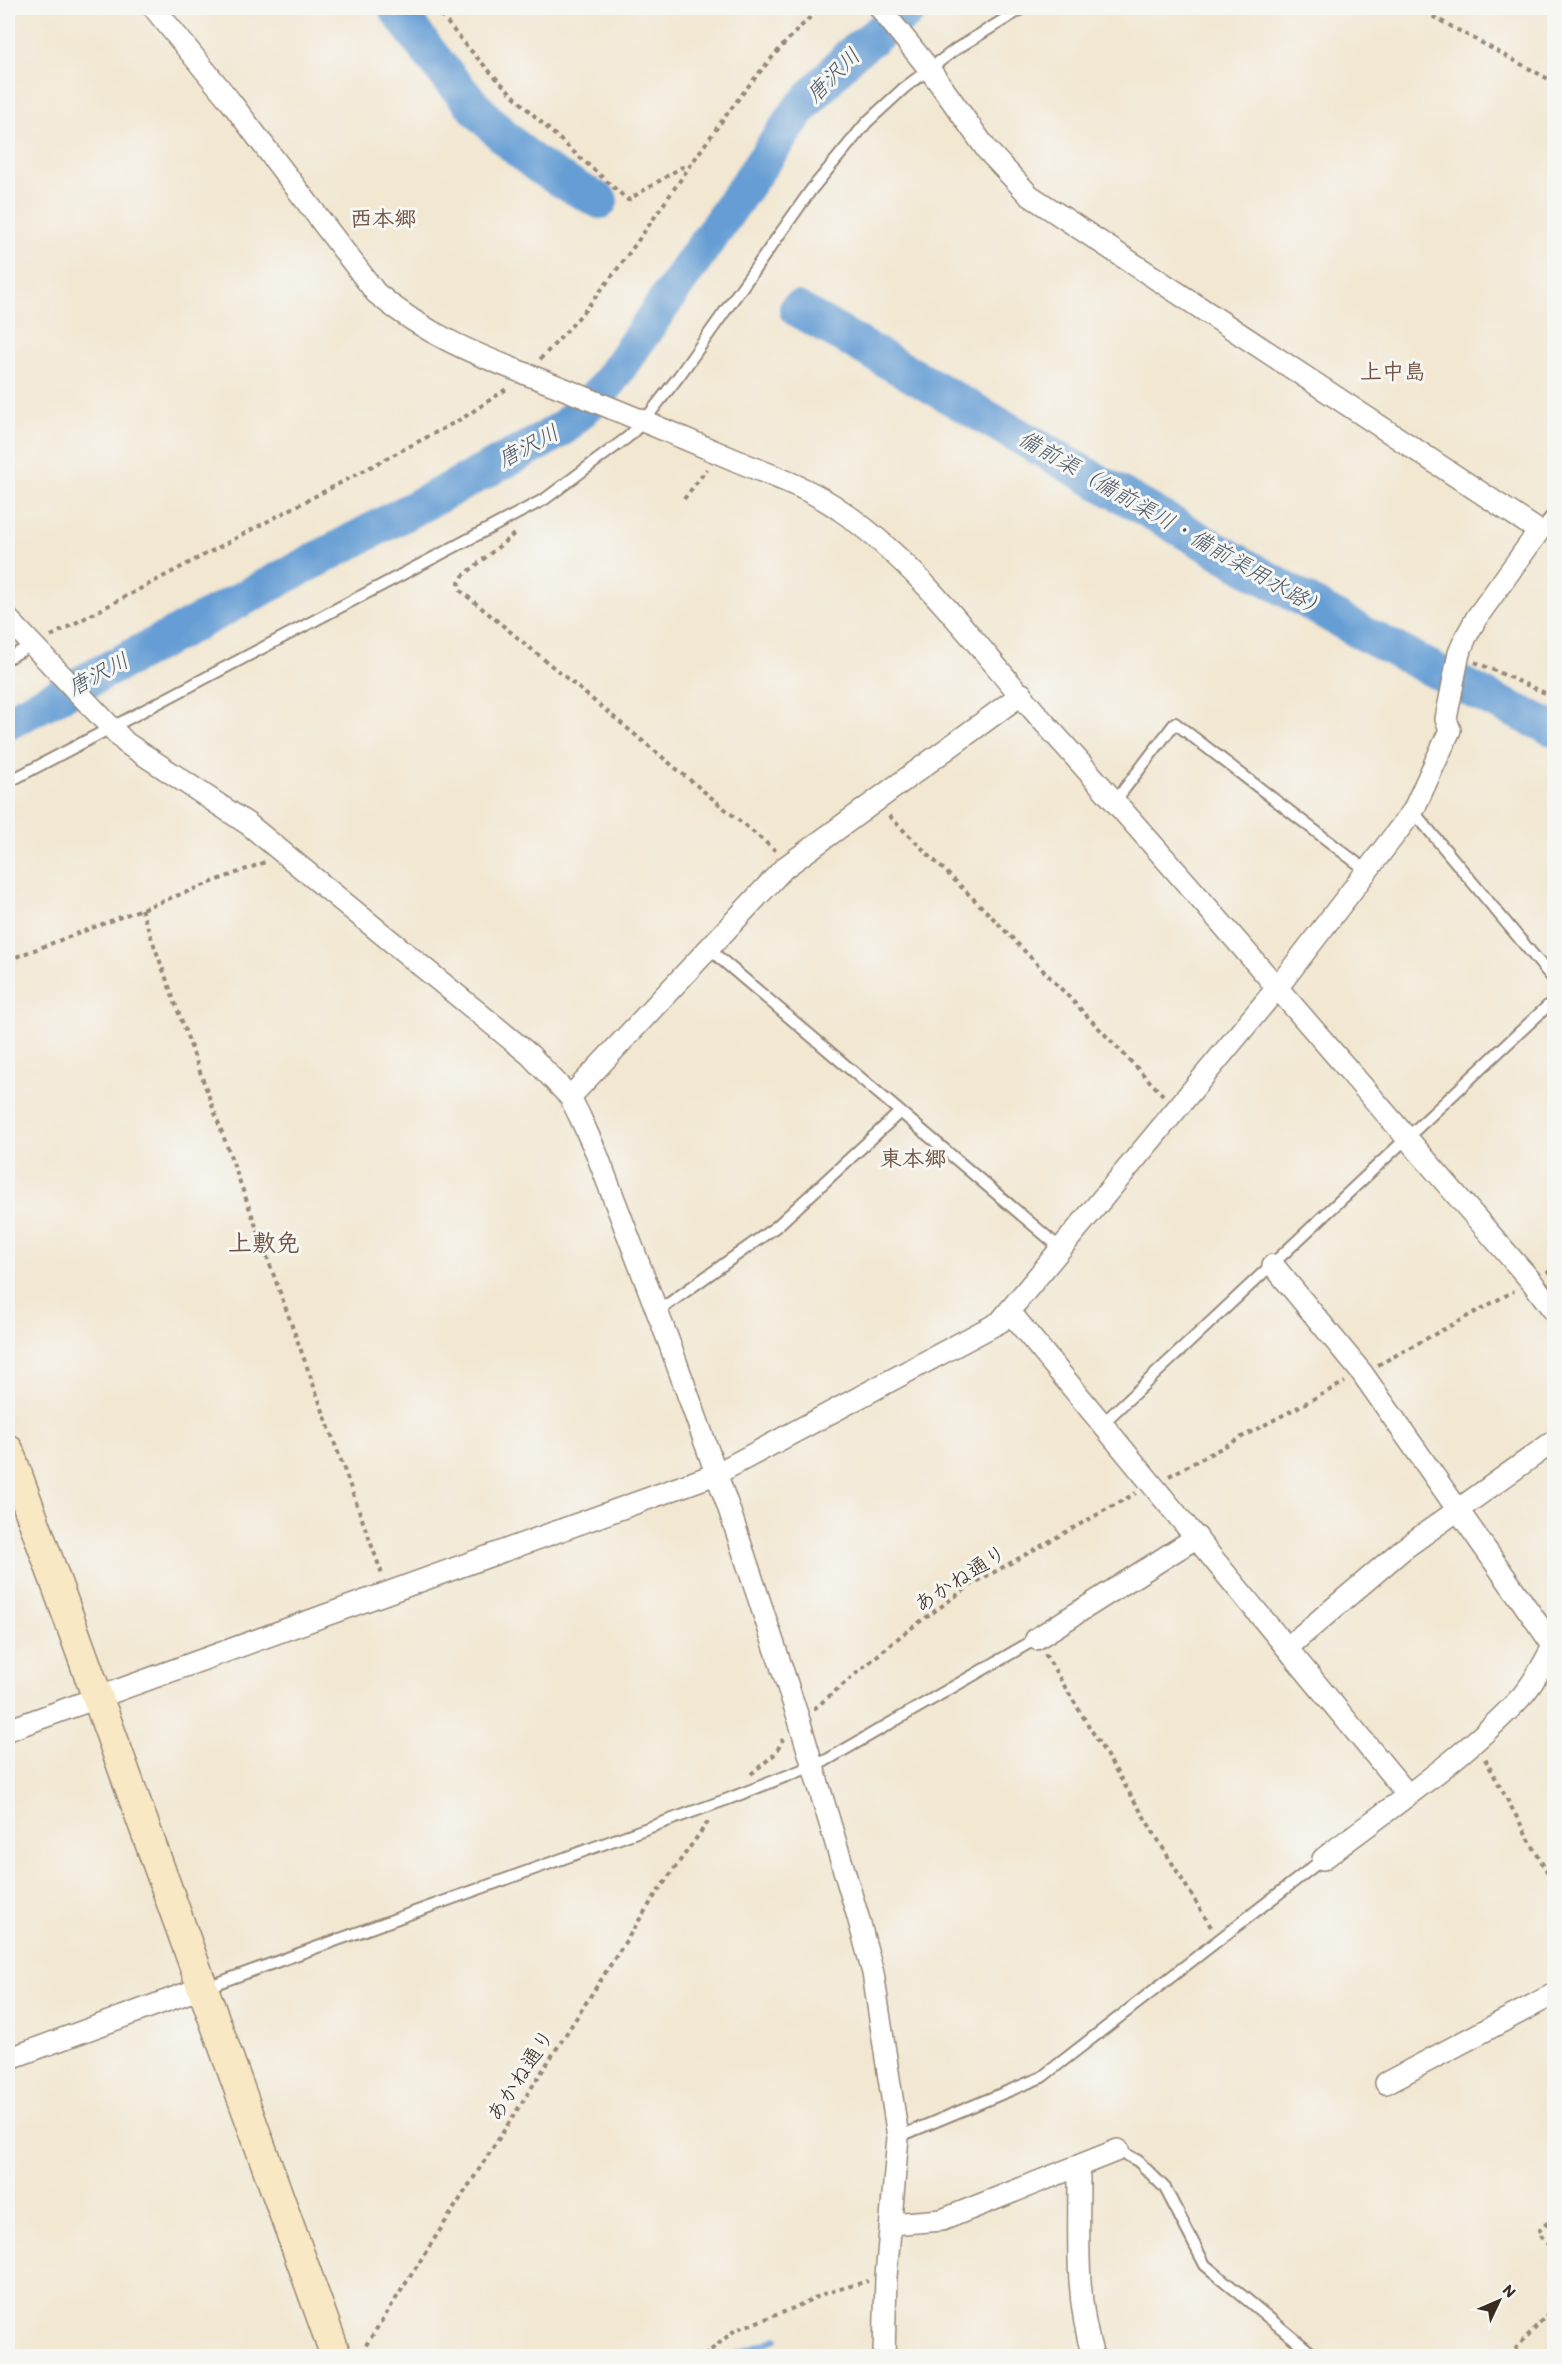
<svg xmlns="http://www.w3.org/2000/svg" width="1562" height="2364" viewBox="0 0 1562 2364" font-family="Itim,'Klee One',sans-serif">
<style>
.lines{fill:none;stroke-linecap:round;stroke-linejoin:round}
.stream{stroke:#659dd4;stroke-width:6}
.river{stroke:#659dd4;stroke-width:36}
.lane-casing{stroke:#968878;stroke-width:14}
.street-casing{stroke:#968878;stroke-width:24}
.secondary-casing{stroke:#968878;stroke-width:33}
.path{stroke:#968878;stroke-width:4;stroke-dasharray:4.5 4.5;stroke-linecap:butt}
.lane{stroke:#fff;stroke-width:10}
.street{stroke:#fff;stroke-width:21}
.secondary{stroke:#f8e8c3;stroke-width:30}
.labels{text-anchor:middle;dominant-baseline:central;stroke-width:6;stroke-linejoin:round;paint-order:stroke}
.street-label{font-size:21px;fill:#3b2a1e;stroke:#f6f6f2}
.water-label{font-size:22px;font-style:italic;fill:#4c5867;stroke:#f6f6f2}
.neighbourhood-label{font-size:22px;font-weight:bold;fill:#715244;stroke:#f6f6f2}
.quarter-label{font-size:24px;font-weight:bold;fill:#715244;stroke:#f6f6f2}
</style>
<rect width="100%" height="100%" fill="#f6f6f2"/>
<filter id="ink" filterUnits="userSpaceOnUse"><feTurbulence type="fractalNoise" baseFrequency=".0167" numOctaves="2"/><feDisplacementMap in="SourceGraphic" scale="12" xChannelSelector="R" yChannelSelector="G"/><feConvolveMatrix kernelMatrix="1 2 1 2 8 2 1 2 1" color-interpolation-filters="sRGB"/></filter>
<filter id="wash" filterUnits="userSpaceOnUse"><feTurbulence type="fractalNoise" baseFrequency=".008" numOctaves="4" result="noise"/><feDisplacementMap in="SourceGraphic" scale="24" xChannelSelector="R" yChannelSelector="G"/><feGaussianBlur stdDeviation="1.35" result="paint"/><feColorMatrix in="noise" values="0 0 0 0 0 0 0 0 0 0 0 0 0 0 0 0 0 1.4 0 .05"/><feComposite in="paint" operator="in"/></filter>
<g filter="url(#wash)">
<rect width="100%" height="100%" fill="#f2e7d1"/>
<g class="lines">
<!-- stream -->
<path class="stream" d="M733,2356l44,-17"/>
<!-- river -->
<path class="river" d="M396,8c39,54 84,112 137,154 21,16 45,27 67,39
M797,309l560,321 131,68 66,31
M8,722l534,-281 22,-14 39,-37 196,-280 51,-55 61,-47"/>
</g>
</g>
<g filter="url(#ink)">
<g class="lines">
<!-- lane casing -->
<g class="lane-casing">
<path id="lane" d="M1539,531l15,-18
M8,658l26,-14
M8,782l537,-283 83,-62 16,-16 35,-45 132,-186 56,-68 37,-34 52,-39 67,-41
M1116,800l59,-77 191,147
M1413,811l141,169
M709,949l350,298
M657,1312l120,-86 123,-114
M1103,1423l451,-423
M204,1988l524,-189 97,-38 211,-122
M898,2137l144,-60 281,-218
M1118,2150l20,11 27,27 40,77 110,91"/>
</g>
<!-- street casing -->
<g class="street-casing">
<path id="street" d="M154,8l76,93 146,192c58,49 118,68 186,95 60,24 120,49 180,75 33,14 69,26 98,47 84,58 143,145 210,219 164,182 321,369 482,553l22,29
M8,619l118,124 122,81 282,231 40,42 10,20 16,35 74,193 59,164 70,211 59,197 15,56 25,164 -12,140 -2,79
M570,1097l214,-229 238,-174
M1273,1265l89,108 192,274
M1009,1311l399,484
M1036,1639l161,-102
M1288,1647l114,-97 152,-109
M8,1730l708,-256 284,-152 277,-334 136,-177 37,-81 -4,-11 13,-66 7,-16 11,-20 62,-86 -510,-336 -42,-45 -57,-80 -50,-62
M1323,1859c65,-50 144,-103 199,-163 13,-14 22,-34 32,-51
M8,2059l193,-71
M1386,2083l168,-89
M1077,2167l2,10c0,60 -4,121 14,179
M891,2224l51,-4 176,-70"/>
</g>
<!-- secondary casing -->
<g class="secondary-casing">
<path id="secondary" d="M8,1450l328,906"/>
</g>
<!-- path -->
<path class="path" d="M436,8c55,73 123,131 192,192l54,-33 6,1
M764,8h7
M1417,8l137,74
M540,359c108,-106 169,-249 280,-351
M684,499l23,-30
M514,534l-51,42 -4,7 2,8 315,260
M51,636l412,-218 45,-30
M1475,662l79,35
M889,816l101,99 173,180
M141,909l241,665
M8,960l257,-98
M1547,1273l7,-4
M1378,1365l136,-74
M1169,1476l176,-94
M1045,1654l166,273
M814,1709l89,-75 68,-49 165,-92
M1485,1759l69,126
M751,1774l25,-21 7,-14
M1554,2216l-16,16 16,20
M361,2353l295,-459 52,-72
M704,2356l31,-26 52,-19 36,-17 45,-13
M1509,2356l45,-49"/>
<!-- lane -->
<use href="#lane" class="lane"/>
<!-- street -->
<use href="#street" class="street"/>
<!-- secondary -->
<use href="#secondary" class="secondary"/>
</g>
</g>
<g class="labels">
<!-- street labels -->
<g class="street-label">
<text transform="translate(960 1578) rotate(-33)">あかね通り</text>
<text transform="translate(520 2075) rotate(-57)">あかね通り</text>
</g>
<!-- water labels -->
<g class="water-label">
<text transform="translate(833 75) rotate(-45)">唐沢川</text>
<text transform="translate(528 446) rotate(-28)">唐沢川</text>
<text transform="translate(1173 524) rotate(30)">備前渠（備前渠川・備前渠用水路）</text>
<text transform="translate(98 674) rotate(-28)">唐沢川</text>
</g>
<!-- neighbourhood labels -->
<g class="neighbourhood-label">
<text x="383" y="218">西本郷</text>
<text x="1393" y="371">上中島</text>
<text x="913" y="1158">東本郷</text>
</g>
<!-- quarter labels -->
<g class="quarter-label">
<text x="264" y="1242">上敷免</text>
</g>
</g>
<!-- margin -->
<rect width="1562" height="2364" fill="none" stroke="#f6f6f2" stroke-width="30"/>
<!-- north arrow -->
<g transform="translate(1499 2301) rotate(46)" stroke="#f6f6f2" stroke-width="4.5" paint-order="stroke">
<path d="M0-4.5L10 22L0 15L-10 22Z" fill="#3b2a1e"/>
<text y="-9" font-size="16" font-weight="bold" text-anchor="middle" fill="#3b2a1e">N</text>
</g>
</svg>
